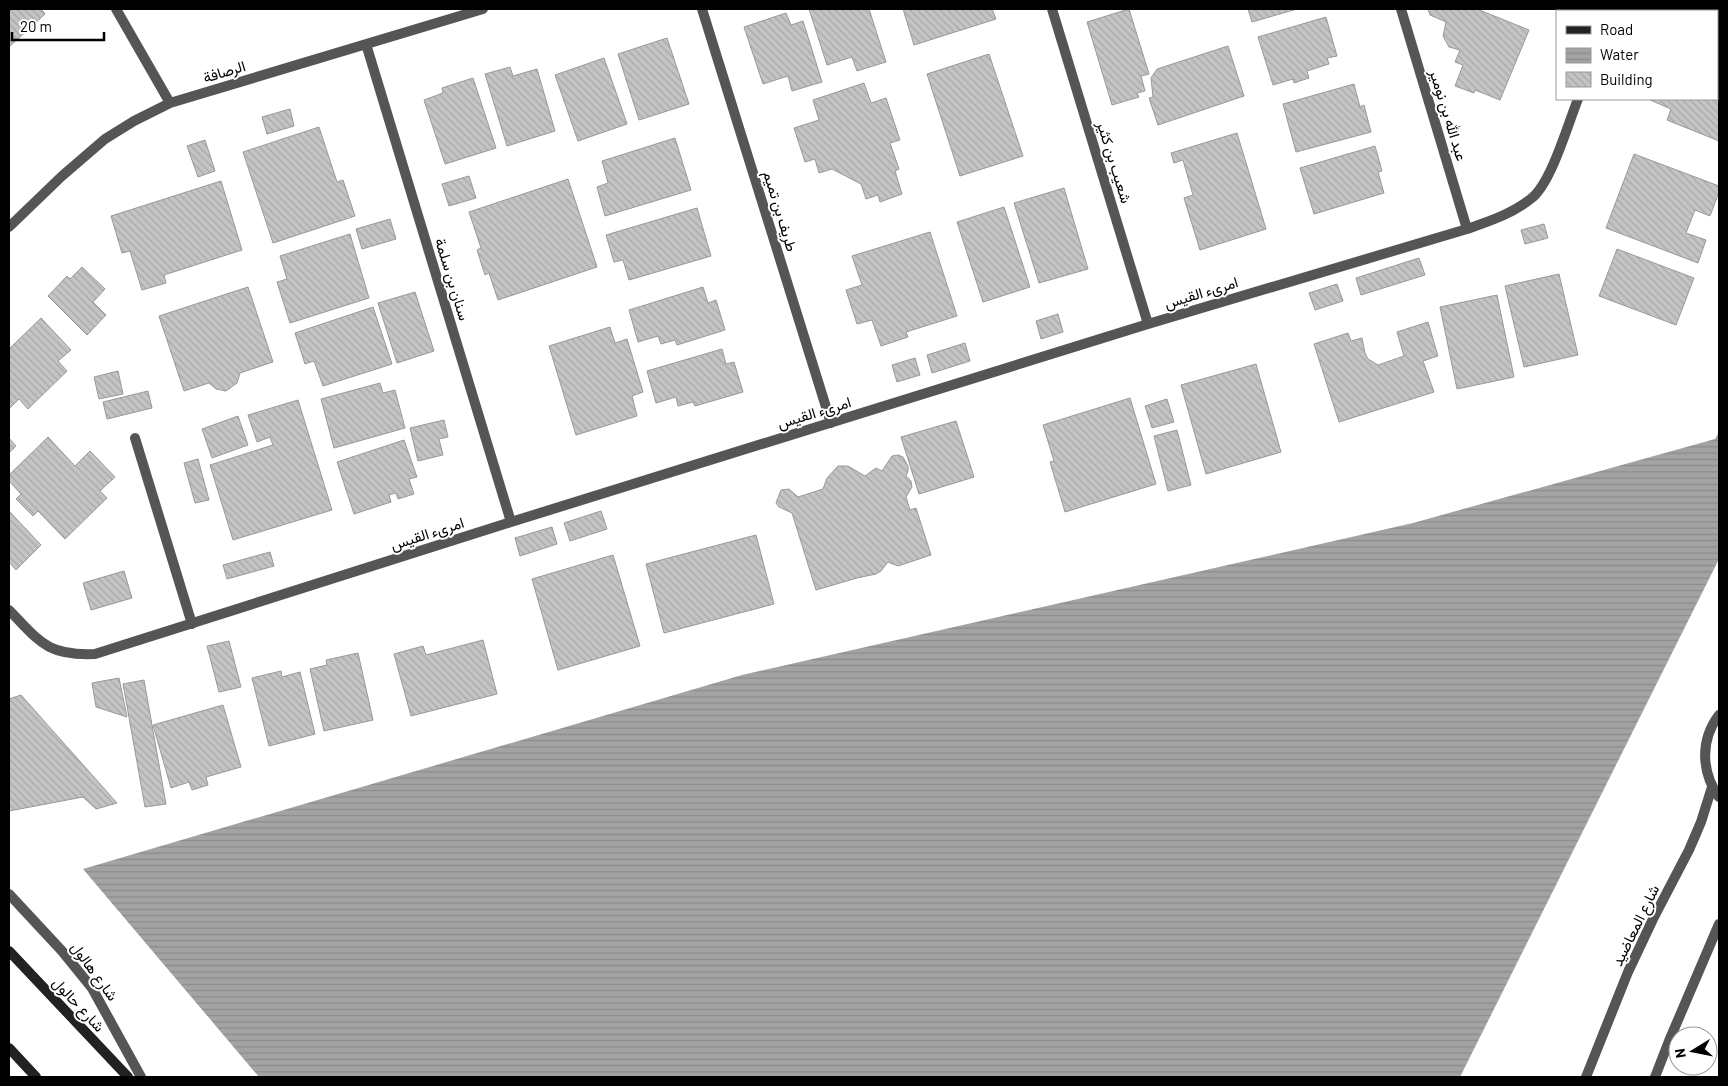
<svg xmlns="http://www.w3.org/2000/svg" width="1728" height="1086" viewBox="0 0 1728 1086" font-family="Barlow,Vazirmatn,sans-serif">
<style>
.water{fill:url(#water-rules)}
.building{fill:url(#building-back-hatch);stroke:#999}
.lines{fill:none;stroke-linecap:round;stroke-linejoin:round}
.minor{stroke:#555;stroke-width:10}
.tertiary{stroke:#555;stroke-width:10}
.secondary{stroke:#222;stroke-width:10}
.labels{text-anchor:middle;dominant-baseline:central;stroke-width:4;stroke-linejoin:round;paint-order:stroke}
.street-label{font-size:15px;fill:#000;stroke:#fff}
</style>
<defs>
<pattern id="water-rules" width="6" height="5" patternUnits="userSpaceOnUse" patternTransform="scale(1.25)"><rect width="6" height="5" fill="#a3a3a3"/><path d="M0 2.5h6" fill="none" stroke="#8b8b8b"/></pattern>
<pattern id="building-back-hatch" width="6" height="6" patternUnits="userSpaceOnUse" patternTransform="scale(1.25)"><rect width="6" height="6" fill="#c4c4c4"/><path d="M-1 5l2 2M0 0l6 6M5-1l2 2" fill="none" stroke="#a7a7a7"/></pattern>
</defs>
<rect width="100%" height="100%" fill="#fff"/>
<!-- water -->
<path class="water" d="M1719,432v127l-259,518h-1201l-176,-208 659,-194 671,-152 302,-84z"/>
<!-- building -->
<path class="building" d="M9,9h32l4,5 -36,33z
M809,9h60l17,53 -29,9 -5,-14 -25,8z
M903,9h89l4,10 -82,26z
M1129,9l20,65 -8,2 4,15 -8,2 2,4 -27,8 -25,-83z
M1248,9h49l-45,13z
M1428,9h49l52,21 -29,70 -25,-10 -1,3 -19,-7 8,-21 -8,-3 5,-12 -11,-3 -6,-11 3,-14 -16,-7z
M786,13l5,12 12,-4 19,61 -30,9 -4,-15 -25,8 -19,-57z
M1326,17l11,39 -10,2 2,6 -22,7 2,7 -15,5 -1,-4 -20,6 -15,-48z
M1719,21v120l-52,-21 4,-11 -23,-10h69v-77z
M667,38l22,66 -50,16 -21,-66z
M1228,46l16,50 -86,29 -9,-27 4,-1 -2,-19 6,-9z
M989,54l34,102 -63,20 -33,-102z
M604,58l23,66 -49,17 -23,-66z
M510,67l3,9 24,-7 18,62 -48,15 -22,-72z
M473,78l23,70 -51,16 -21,-64 19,-7 -1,-5z
M864,83l7,20 15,-5 14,42 -10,3 9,26 -4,2 7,23 -22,8 -2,-7 -12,4 -5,-15 -29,-15 -13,4 -4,-14 -10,3 -11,-34 25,-8 -6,-20z
M1354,84l6,23 4,-2 7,27 -75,20 -13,-48z
M290,109l4,17 -27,8 -5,-17z
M319,127l18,55 6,-2 12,36 -82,27 -30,-91z
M1237,133l29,96 -66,21 -16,-52 9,-3 -10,-35 -9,3 -3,-10z
M675,138l16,52 -86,26 -8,-29 11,-4 -6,-22z
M205,140l10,31 -17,6 -11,-31z
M1375,146l7,25 -4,1 6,21 -70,21 -14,-46z
M1634,154l85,32v6l-9,24 -15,-6 -9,23 20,7 -8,23 -92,-35z
M469,176l7,22 -27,8 -7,-22z
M568,179l29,88 -99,33 -9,-27 -4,2 -8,-25 4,-2 -12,-36z
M221,181l21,69 -78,25 2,8 -24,7 -12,-39 -8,2 -11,-37z
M1064,188l24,81 -49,14 -25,-80z
M1004,207l26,80 -47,15 -26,-80z
M697,208l14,48 -82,24 -6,-20 -9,2 -8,-27z
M390,219l6,20 -34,10 -6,-20z
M1544,224l4,14 -23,6 -4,-14z
M930,232l27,84 -51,16 2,5 -27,9 -9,-26 -15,4 -11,-34 16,-5 -10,-29z
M350,234l19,64 -79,25 -13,-41 10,-3 -7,-23z
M1617,249l77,29 -18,47 -77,-29z
M1419,258l6,17 -64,20 -5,-17z
M82,267l23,22 -12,13 13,13 -19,20 -39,-39 19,-20 3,3z
M1559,274l19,81 -54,12 -19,-81z
M1337,284l6,17 -28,9 -6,-17z
M248,287l25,75 -33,11 -3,10 -11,8 -10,-2 -7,-6 -25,8 -25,-75z
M703,287l5,16 8,-3 9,30 -48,15 -2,-5 -14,4 -3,-8 -20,6 -9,-32z
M415,292l19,59 -37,12 -19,-60z
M1497,295l17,82 -57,12 -17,-82z
M373,307l19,57 -69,22 -9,-25 -9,3 -10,-31z
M1058,314l5,18 -22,7 -5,-18z
M41,318l30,32 -13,11 9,10 -39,38 -9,-10 -10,10v-60z
M1428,322l10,34 -15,5 11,31 -95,30 -25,-78 34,-11 3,8 11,-3 3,15 3,6 10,6 26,-9 -7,-24z
M610,327l5,16 12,-4 16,53 -11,4 5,20 -61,19 -27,-89z
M965,343l5,18 -38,12 -5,-18z
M722,349l4,15 8,-2 9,30 -48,14 -2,-4 -15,4 -2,-9 -20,6 -9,-32z
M915,358l5,17 -23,7 -5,-17z
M1256,364l25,88 -75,22 -25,-89z
M118,371l5,23 -24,5 -5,-22z
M380,383l3,10 12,-3 10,38 -71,20 -13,-49z
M148,391l4,17 -45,11 -4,-17z
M1130,398l26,86 -91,28 -15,-50 4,-1 -11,-36z
M1167,399l7,23 -22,6 -7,-22z
M298,400l34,110 -99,30 -23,-75 63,-20 -3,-8 -13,5 -9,-27z
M238,416l10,29 -36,13 -10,-29z
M444,420l4,17 -9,2 4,16 -25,6 -8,-33z
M956,421l18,56 -55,17 -18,-57z
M1177,430l14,55 -23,6 -14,-55z
M48,437l27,29 15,-15 25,26 -15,14 7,7 -42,41 -27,-28 -5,5 -17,-17 5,-5 -12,-13v-6z
M9,438l7,8 -7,7z
M404,440l13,37 -8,2 5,15 -16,5 -2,-6 -7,2 2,7 -37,12 -17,-52z
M898,455l5,2 5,9v5l-2,5 5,5 1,6 -6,10 4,13 6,-2 15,47 -33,11 -10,-4 -7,9 -5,3 -19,4 -41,12 -24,-77 -13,-6 -3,-4 5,-13 8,-1 9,8 25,-8 4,-11 11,-12h10l17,10 11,-8 6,3 10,-15z
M198,459l11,41 -14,3 -11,-40z
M9,511l32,34 -25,25 -7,-8z
M601,511l6,18 -37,12 -6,-18z
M552,527l5,17 -37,12 -5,-18z
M756,535l18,69 -110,29 -18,-69z
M270,552l4,14 -47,13 -4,-14z
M613,555l27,91 -82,24 -26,-91z
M124,571l8,27 -41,12 -8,-27z
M483,640l14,54 -86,22 -17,-62 29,-8 3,9z
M229,641l12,46 -22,5 -12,-46z
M358,653l15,67 -49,11 -14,-62 17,-4 -1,-5z
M281,671l1,6 18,-5 15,62 -46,12 -17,-68z
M119,678l8,39 -31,-10 -4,-24z
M144,680l22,124 -21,3 -22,-123z
M21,695l96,108 -21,6 -13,-12 -74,14v-112z
M223,705l18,62 -35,10 2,8 -16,5 -3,-8 -18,6 -18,-63z"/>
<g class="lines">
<!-- minor -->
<path class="minor" d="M116,9l54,94
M702,9l129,414
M1052,9l96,315
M1401,9l66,220
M1610,11l1,-2
M366,44l145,478
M9,227l53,-51 43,-37 29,-18 36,-18 313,-94
M135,438l57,186
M9,610c31,32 38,46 86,44l416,-132 637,-198 319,-95c23,-8 47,-16 66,-32 19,-17 35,-73 45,-98
M9,894l53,57 30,37 49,89"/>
<!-- tertiary -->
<path class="tertiary" d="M1719,715c-19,25 -18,57 0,82
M1586,1077l42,-105 25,-53 36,-69 12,-28 11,-35
M1655,1077l14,-36 50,-117"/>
<!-- secondary -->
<path class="secondary" d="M9,951l119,126
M9,1048l27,29"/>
</g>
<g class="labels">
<!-- street labels -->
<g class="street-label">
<text transform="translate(224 71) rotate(-17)">الرصافة</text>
<text transform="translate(1449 115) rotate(73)">عبد الله بن نومير</text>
<text transform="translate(1115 162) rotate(73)">شعيب بن كثير</text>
<text transform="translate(781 211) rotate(73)">طريف بن تميم</text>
<text transform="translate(453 279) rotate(73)">سنان بن سلمة</text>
<text transform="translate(1201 292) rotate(-17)">امرىء القيس</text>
<text transform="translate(814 412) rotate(-17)">امرىء القيس</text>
<text transform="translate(427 533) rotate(-18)">امرىء القيس</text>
<text transform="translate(1635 925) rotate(-64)">شارع المعاضيد</text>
<text transform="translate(95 971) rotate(54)">شارع هالول</text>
<text transform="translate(79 1004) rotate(47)">شارع حالول</text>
</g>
</g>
<!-- border -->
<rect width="1728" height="1086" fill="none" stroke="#000000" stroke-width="20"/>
<!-- legend -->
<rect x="1556" y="10" width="162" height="90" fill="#ffffff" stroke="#999999"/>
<rect x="1566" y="26" width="25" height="8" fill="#222222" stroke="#999999"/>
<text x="1600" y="35" font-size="15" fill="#000000">Road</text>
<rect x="1566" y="48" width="25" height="15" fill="url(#water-rules)" stroke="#999999"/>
<text x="1600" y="60" font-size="15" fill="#000000">Water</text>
<rect x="1566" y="72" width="25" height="15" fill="url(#building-back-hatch)" stroke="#999999"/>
<text x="1600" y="85" font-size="15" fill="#000000">Building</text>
<!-- north arrow -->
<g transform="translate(1693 1051) rotate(260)"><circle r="24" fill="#ffffff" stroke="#999999"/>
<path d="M0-4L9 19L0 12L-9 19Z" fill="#000000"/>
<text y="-8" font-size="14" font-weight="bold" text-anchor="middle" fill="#000000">N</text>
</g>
<!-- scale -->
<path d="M12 32v8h92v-8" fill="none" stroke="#000000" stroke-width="2.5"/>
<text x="20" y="32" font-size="15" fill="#000000" stroke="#ffffff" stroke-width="4" paint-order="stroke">20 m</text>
</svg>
